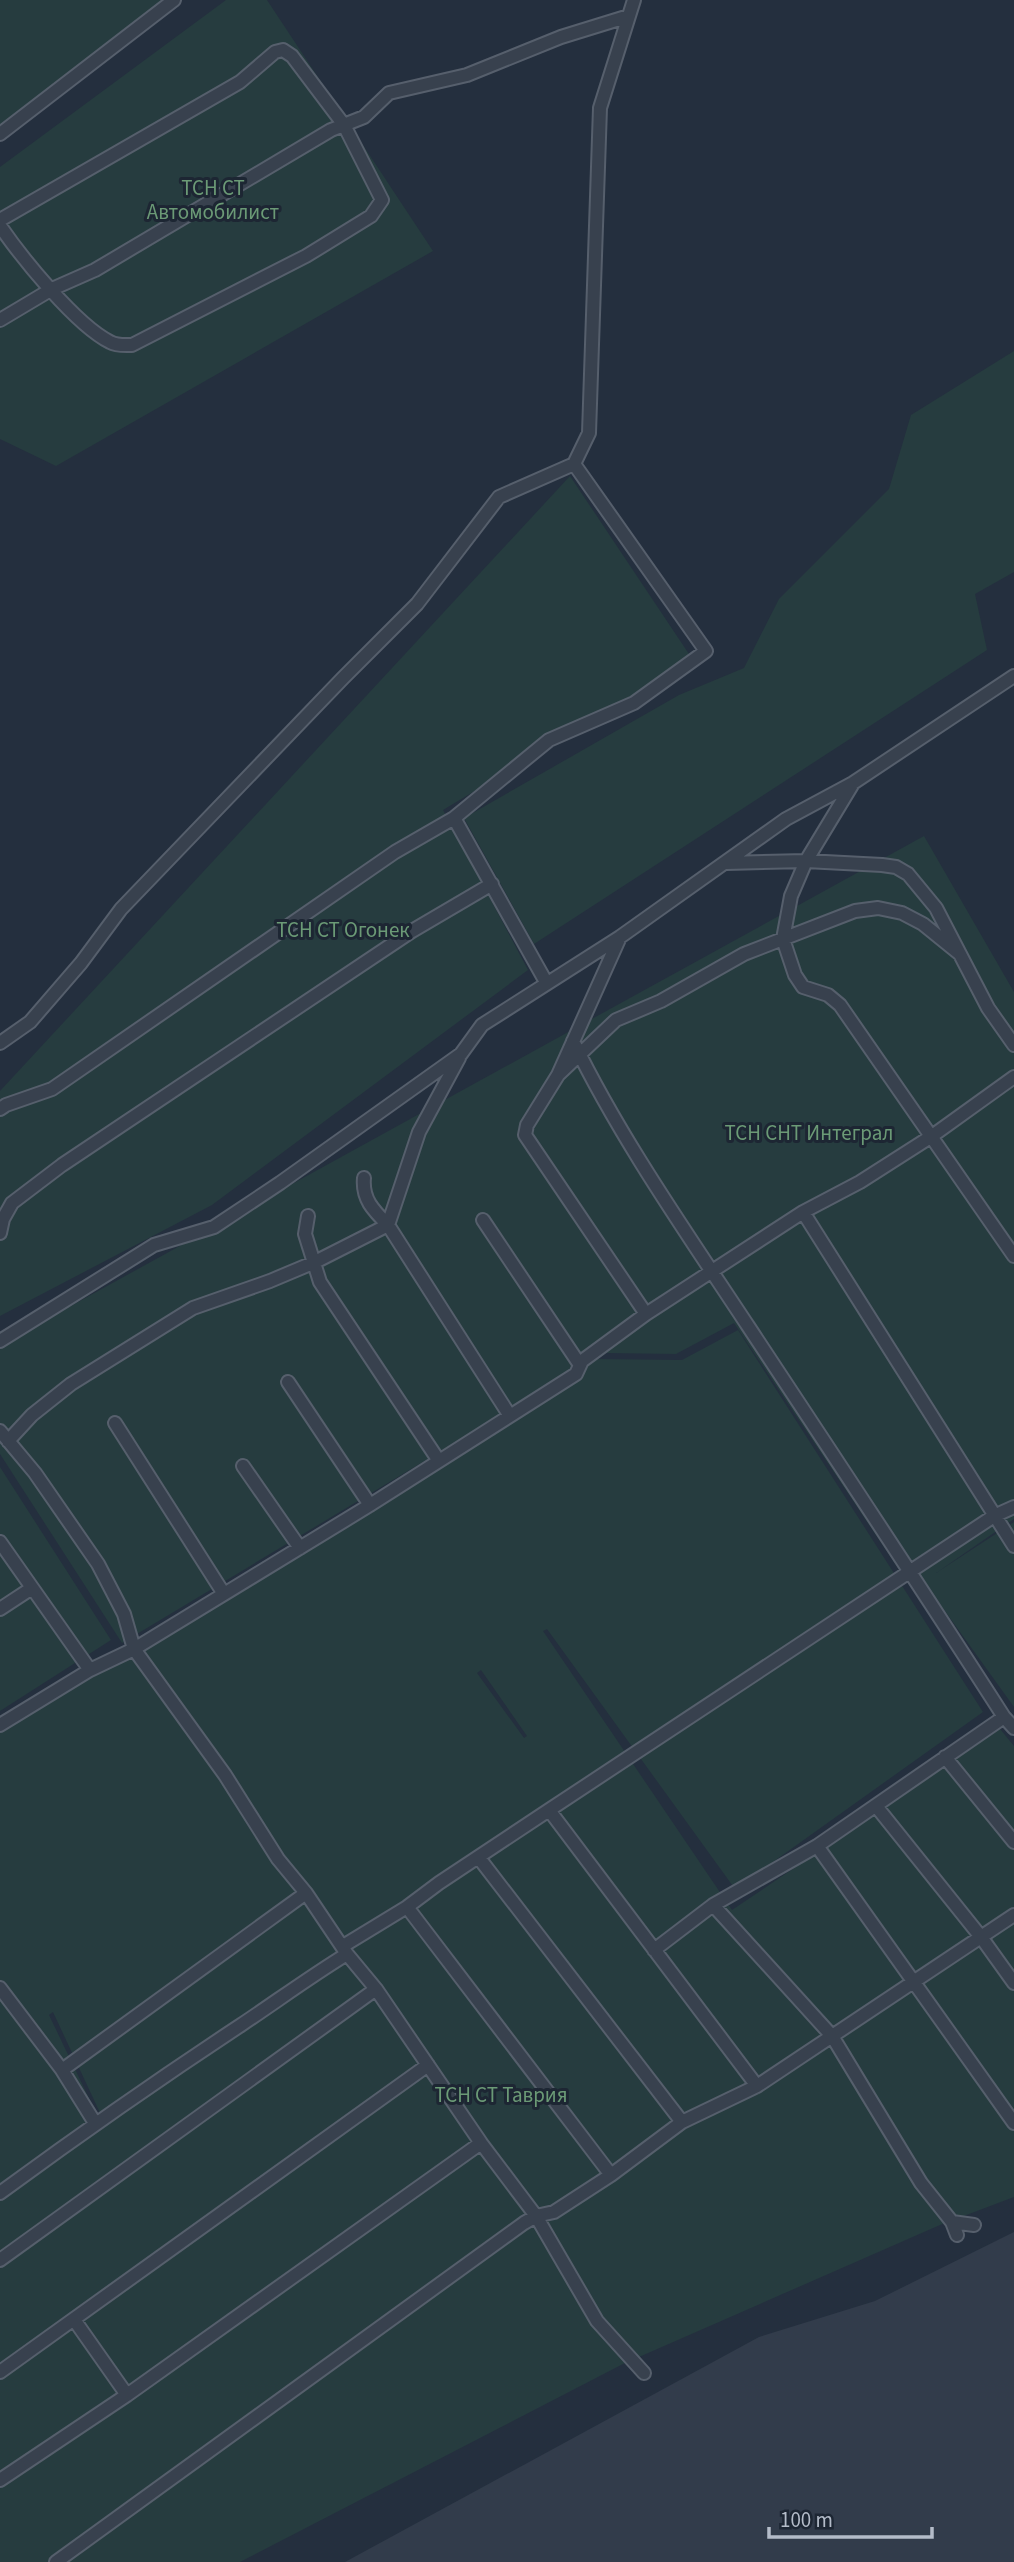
<svg xmlns="http://www.w3.org/2000/svg" width="1014" height="2562" viewBox="0 0 1014 2562" font-family="'Source Sans 3',sans-serif">
<style>
.airport{fill:#323c4b}
.green{fill:#263c3f;fill-rule:evenodd}
.lines{fill:none;stroke-linecap:round;stroke-linejoin:round}
.street-casing{stroke:#565f6c;stroke-width:16}
.street{stroke:#38414e;stroke-width:12}
.labels{text-anchor:middle;dominant-baseline:central;stroke-width:6;stroke-linejoin:round;paint-order:stroke}
.park-label{font-size:21px;fill:#6b9a76;stroke:#1d2633}
</style>
<rect width="100%" height="100%" fill="#242f3e"/>
<!-- airport -->
<path class="airport" d="M1014,2232v330h-669l414,-225 116,-36z"/>
<!-- green -->
<path class="green" d="M0,0h180l-180,137z
M226,0h41l166,251 -377,215 -56,-27v-272z
M1014,351v221l-39,22 12,56 -453,294 -70,-126 215,-123 65,-27 35,-69 110,-110 22,-74z
M570,476l123,184 -250,150 85,160 -316,235 -212,111v-225z
M924,836l90,156v527l-78,54 78,-51v185l-90,-125 -12,7 -178,-266 -58,31 -72,-1 -482,290 -122,-189v-109z
M738,1330l245,382 -248,177 -188,-260 -4,2 189,279 268,-181 14,17v451l-74,28 -317,139 -383,198h-240v-836l596,-367 86,1zM481,1670l46,66 -3,2 -47,-65zM53,2012l48,103 -3,2 -49,-102z
M0,1467l111,173 -111,71z"/>
<g class="lines">
<!-- street casing -->
<g class="street-casing">
<path id="street" d="M0,134l174,-134
M0,220l240,-138 35,-30 8,-2 9,6 52,69 38,75 -11,16 -65,40 -174,89c-7,0 -15,1 -22,-3 -34,-17 -88,-84 -110,-116
M0,320l52,-31 43,-19 236,-140 33,-13 25,-24 78,-18 94,-38 68,-21
M852,785l-46,76 -15,35 -8,43 12,36 8,12 25,8 12,10 174,251
M454,818l92,164
M726,863l80,-2 76,4 14,2 12,7 28,34 52,100 26,37
M620,937l-62,138 -31,50 -2,10 121,179
M573,1041c47,97 115,194 175,285 86,130 172,260 256,391l10,11
M0,1043l30,-21 51,-59 40,-54 222,-231 74,-74 82,-107 75,-33 15,-31 11,-325 34,-108
M558,1075l58,-55 45,-19 83,-47 111,-43 23,-3 24,5 21,11 37,30
M0,1109l6,-4 46,-16 343,-237 59,-34 95,-78 85,-37 72,-52 -132,-187
M364,1178c-2,21 9,32 24,47l122,191
M803,1212l211,334
M308,1216l-3,18 15,48 119,179
M483,1220l97,145
M0,1233l3,-14 9,-16 50,-38 350,-234 80,-47
M0,1341l154,-96 60,-18 66,-44 181,-129 21,-29 138,-88 166,-118 67,-36 161,-107
M288,1382l82,123
M115,1423l109,171
M0,1431l35,42 63,91 26,50 10,35 91,126 53,84 28,34 41,61 29,35 105,154 55,73 61,105 47,52
M8,1441l24,-26 39,-31 122,-76 77,-27 45,-19 73,-37 31,-93 40,-74
M243,1466l57,82
M0,1542l90,128
M0,1609l32,-21
M0,1725l90,-55 44,-21 236,-144 206,-131 6,-13 64,-47 157,-102 57,-30 72,-46 82,-59
M945,1757l69,85
M876,1806l105,131 33,46
M549,1810l208,276
M817,1846l197,277
M479,1858l203,264
M713,1905l119,131 89,147 31,39 5,13
M407,1907l204,268
M343,1946l64,-39 32,-24 110,-73 445,-294 20,-9
M654,1950l59,-45 104,-59 187,-129
M0,1988l62,82 33,53
M62,2070l244,-177
M0,2193c79,-58 159,-114 241,-168 36,-24 70,-49 106,-71
M952,2222l22,3
M0,2260l376,-271
M75,2321l52,74
M0,2372l428,-307
M0,2480l127,-85 354,-252
M56,2562l468,-339 12,-7 18,-4 57,-37 71,-53 75,-36 257,-171"/>
</g>
<!-- street -->
<use href="#street" class="street"/>
</g>
<g class="labels">
<!-- park labels -->
<g class="park-label">
<text x="213" y="188">ТСН СТ<tspan x="213" dy="24">Автомобилист</tspan></text>
<text x="343" y="930">ТСН СТ Огонек</text>
<text x="809" y="1133">ТСН СНТ Интеграл</text>
<text x="501" y="2095">ТСН СТ Таврия</text>
</g>
</g>
<!-- scale -->
<path d="M769 2527v10h163v-10" fill="none" stroke="#b4bcc9" stroke-width="3.5"/>
<text x="780" y="2527" font-size="21" fill="#b4bcc9" stroke="#1d2633" stroke-width="5" paint-order="stroke">100 m</text>
</svg>
